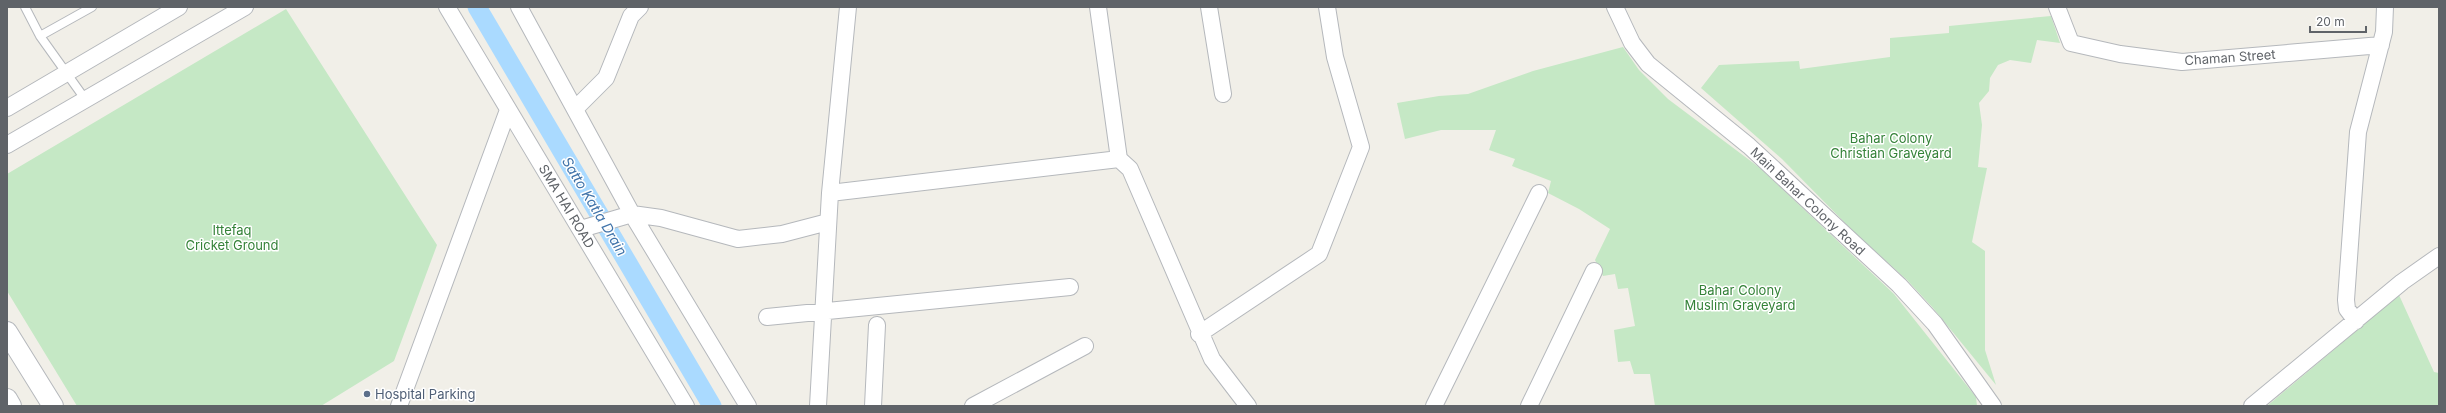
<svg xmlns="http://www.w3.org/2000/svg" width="2446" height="413" viewBox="0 0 2446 413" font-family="Inter,sans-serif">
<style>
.green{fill:#c5e8c5}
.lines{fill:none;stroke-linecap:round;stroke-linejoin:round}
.canal{stroke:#aadaff;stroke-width:19}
.service-casing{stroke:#b5b8bc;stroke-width:10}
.minor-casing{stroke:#b5b8bc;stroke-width:18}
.tertiary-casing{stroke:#b5b8bc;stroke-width:22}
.service{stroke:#fff;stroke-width:8}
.minor{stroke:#fff;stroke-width:16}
.tertiary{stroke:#fff;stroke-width:20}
.service-dot{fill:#5c6f8a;stroke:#fff;stroke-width:1.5}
.labels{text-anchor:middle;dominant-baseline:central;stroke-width:3;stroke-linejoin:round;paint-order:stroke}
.street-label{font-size:13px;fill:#5f6368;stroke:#fff}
.park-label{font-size:13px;fill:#348238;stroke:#fff}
.service-label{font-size:13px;fill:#4e5e75;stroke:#fff;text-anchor:start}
.water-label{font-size:14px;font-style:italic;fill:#4174aa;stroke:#fff}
</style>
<rect width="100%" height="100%" fill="#f1efe8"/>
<!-- green -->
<path class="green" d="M286,9l151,236 -43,116 -73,45h-244l-70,-115v-117z
M2051,16l9,27 -23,-3 -6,23 -21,-3 -12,5 -8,13 -1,13 -10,12 3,22 -4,42 9,1 -15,74 13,9v99l11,35 -63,-77 -26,-28 -52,-47 -73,-74 -81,-71 18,-23 80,-4 1,8 90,-12v-19l59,-5v-7z
M1623,47l16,23 29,29 92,69 134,126 82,103 1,9h-322l-5,-32h-16l-4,-13 -12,1 -4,-32 21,-4 -7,-38 -10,1 -3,-15 -12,2 -8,-16 15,-31 -31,-20 -31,-16 3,-12 -39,-15 3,-7 -26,-9 7,-20h-55l-36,9 -8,-36 42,-7 29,-2 65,-23z
M2399,295l35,77 5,1v33h-172z"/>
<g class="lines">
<!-- canal -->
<path class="canal" d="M477,7l235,399"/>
<!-- service casing -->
<g class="service-casing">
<path id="service" d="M25,7l15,29 45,63
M40,36l52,-29"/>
</g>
<!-- minor casing -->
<g class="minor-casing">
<path id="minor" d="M447,7l239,399
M519,7l113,207 116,192
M1098,7l21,152 11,10 82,190 36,47
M1209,7l14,87
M1615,7l17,36 16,21 101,82 150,139 36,39 58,82
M2057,7l14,36 49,11 62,8 199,-17
M7,108l172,-101
M575,109l31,-31 25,-62 9,-9
M7,145l238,-138
M830,193l289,-34
M581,229l51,-15 29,4 77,21 44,-5 46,-12
M767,317l303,-30
M2356,321l-9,-12 -1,-9 12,-168 26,-100 1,-25
M1199,334l120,-80 42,-107 -26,-90 -8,-50
M399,406l109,-296
M818,406l12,-213 18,-186
M873,406l4,-81
M973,406l112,-60
M1434,406l105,-213
M1529,406l65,-135
M2252,406l150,-124 37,-26"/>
</g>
<!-- tertiary casing -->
<g class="tertiary-casing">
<path id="tertiary" d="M7,332l46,74
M7,399l4,7"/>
</g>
<!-- service -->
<use href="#service" class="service"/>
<!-- minor -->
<use href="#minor" class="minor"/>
<!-- tertiary -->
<use href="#tertiary" class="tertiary"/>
</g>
<!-- markers -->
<circle class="service-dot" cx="367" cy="394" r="4"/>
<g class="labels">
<!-- street labels -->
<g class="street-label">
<text transform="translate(2230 57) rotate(-4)">Chaman Street</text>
<text transform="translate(1808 201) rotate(43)">Main Bahar Colony Road</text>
<text transform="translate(567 206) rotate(59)">SMA HAI ROAD</text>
</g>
<!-- park labels -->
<g class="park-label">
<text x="1891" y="138">Bahar Colony<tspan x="1891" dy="15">Christian Graveyard</tspan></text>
<text x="232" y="230">Ittefaq<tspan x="232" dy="15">Cricket Ground</tspan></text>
<text x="1740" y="290">Bahar Colony<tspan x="1740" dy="15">Muslim Graveyard</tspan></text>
</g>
<!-- service labels -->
<g class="service-label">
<text x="375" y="394">Hospital Parking</text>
</g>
<!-- water labels -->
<g class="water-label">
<text transform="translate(595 206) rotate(59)">Satto Katla Drain</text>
</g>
</g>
<!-- border -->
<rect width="2446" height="413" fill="none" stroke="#5f6368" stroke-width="16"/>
<!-- scale -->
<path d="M2310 26v6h56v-6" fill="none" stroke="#5f6368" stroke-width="2"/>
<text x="2316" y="26" font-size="12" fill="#5f6368" stroke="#ffffff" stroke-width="3" paint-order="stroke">20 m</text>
</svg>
